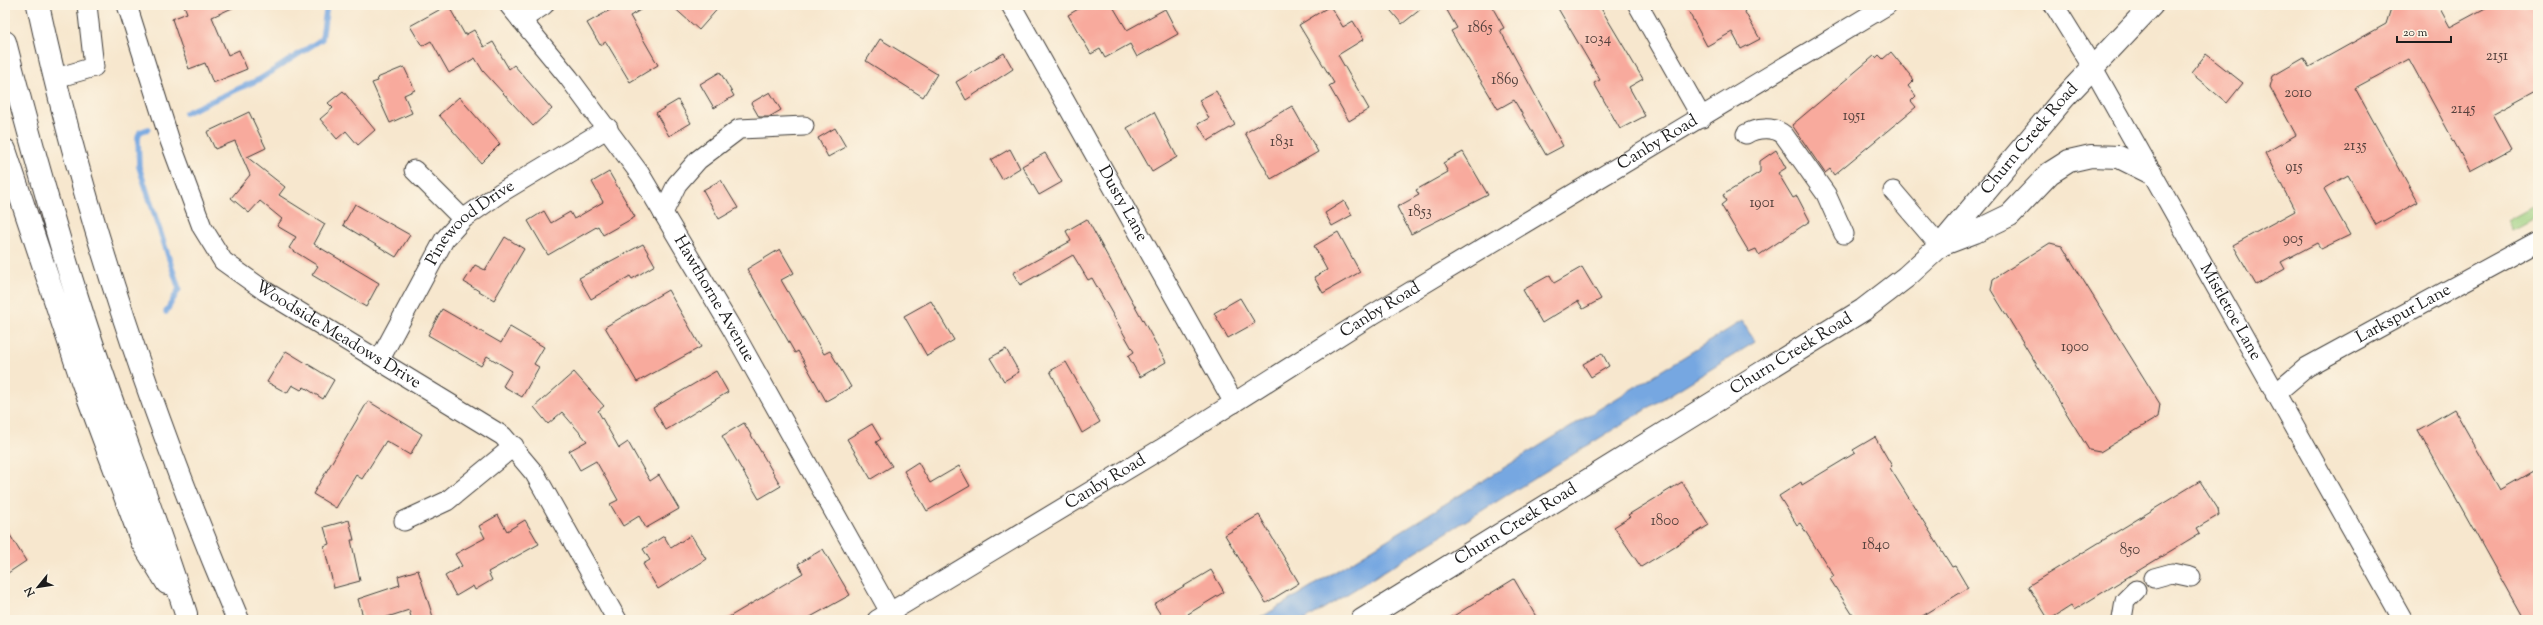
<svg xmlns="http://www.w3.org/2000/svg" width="2543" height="625" viewBox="0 0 2543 625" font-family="'Sorts Mill Goudy',serif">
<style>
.green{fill:#9bcf80;stroke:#5c764e}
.water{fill:#76a7e1;stroke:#49627e}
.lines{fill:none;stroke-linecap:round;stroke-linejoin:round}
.stream{stroke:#76a7e1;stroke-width:5.5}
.building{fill:#f8aa9d}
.minor-casing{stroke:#3d3a37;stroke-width:21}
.major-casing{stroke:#3d3a37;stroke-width:24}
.highway-casing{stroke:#3d3a37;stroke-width:24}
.minor{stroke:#fff;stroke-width:19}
.major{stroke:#fff;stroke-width:22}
.highway{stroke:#fff;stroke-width:22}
.labels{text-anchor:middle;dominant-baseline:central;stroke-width:4;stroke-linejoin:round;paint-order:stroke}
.number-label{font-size:15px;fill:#53403c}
.street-label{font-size:17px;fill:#1c1c1c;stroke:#fcf5e5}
</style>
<rect width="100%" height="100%" fill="#fcf5e5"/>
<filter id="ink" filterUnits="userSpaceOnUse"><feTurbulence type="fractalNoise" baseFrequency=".025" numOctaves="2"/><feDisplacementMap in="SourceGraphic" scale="8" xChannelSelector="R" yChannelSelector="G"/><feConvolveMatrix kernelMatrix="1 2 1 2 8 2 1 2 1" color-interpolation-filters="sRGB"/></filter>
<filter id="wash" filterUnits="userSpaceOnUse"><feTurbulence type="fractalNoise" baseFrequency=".012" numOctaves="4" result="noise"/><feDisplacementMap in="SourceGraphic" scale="16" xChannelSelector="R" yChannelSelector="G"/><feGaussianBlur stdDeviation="0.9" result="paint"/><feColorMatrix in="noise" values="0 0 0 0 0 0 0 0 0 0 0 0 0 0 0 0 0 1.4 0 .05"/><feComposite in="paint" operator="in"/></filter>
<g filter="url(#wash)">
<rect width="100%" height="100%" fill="#f7e7ce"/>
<!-- green -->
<path class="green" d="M2534,206l4,12 -26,13 -5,-10z"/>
<!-- water -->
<path class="water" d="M1742,321l13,21 -450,278h-48z"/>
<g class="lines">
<!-- stream -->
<path class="stream" d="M185,113l75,-34 62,-40 5,-34
M148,129l-8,3 -2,5 1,30 40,122 -13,23"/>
</g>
<g id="blocks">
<!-- building -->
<path class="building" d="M184,5h55l-27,12 16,38 11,-5 8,19 -34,14 -8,-20 -16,6 -17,-50 15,-6z
M448,5l17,30 9,-5 10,17 9,-5 16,27 5,-4 38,44 -19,17 -50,-55 -8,-13 -26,15 -18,-32 -9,5 -12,-20z
M619,5h30l-19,11 28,49 -28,17 -24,-40 -6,3 -13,-22z
M671,5h50l-22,25z
M1085,5h27l15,25 38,-21 13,25 -41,23 -7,-13 -25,14 -5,-9 -9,5 -23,-39z
M1386,5h40l-24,19z
M1444,5h47l13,23 -4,2 63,116 -17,9 -32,-55 -16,9 -47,-78 6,-3z
M1556,5h43l44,74 -14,8 16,29 -25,13 -26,-46 6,-3z
M1685,5h56l19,34 -19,10 -9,-17 -25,14z
M2392,5h46l12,22 41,-22h47v84l-46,25 19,35 -41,22 -61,-112 -54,29 63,114 -42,23 -28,-50 -24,14 26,46 -29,14 -4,-6 -36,19 4,7 -29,16 -23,-40 62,-34 -30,-58 31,-18 -26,-48 3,-11 31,-18 5,9 77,-43z
M1330,6l13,21 10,-6 11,18 -26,16 31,54 -20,12 -20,-35 5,-3 -35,-58z
M880,39l57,35 -14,23 -57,-36z
M1891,52l23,28 -6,6 8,10 -5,5 5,6 -82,68 -4,-6 -5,4 -33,-48 82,-69 2,2 3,-3 4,4z
M1004,53l9,16 -47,31 -10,-18z
M2206,54l37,29 -16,20 -36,-30z
M404,67l11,23 -11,5 8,18 -22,10 -18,-40 6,-2 -1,-3z
M720,72l14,24 -20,12 -14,-24z
M343,91l32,39 -17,15 -12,-14 -9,8 -17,-20 13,-11 -5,-5z
M1216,91l19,34 -27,16 -10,-17 11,-6 -10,-18z
M770,92l11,18 -12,7h-10l-8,-14z
M459,97l41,47 -19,19 -42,-48z
M678,100l13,23 -22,13 -13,-23z
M1292,106l26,46 -47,27 -26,-46z
M249,112l17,36 -19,9 38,30 -6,8 46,29 -11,20 65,39 -13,24 -54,-32 6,-9 -29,-18 7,-11 -19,-11 5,-7 -22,-18 -11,12 -18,-15 19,-23 -15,-34 -20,8 -8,-17z
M1154,112l23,45 -25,15 -25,-44z
M835,128l11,19 -18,10 -10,-19z
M1010,149l10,19 -18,11 -11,-19z
M1776,150l10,18 -8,5 15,25 4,-2 13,25 -51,34 -3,-6 -7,3 -28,-47 5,-4 -3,-6 37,-23v-11z
M1463,152l25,43 -77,39 -14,-27 22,-12 -3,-5 32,-18 -5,-9z
M1045,153l17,29 -23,13 -17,-29z
M609,172l26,45 -32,18 -5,-9 -50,29 -20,-34 16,-10 7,12 19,-11 4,7 29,-17 -11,-20z
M721,180l17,28 -19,11 -16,-29z
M1344,201l8,14 -20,11 -7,-13z
M355,204l55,31 -14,22 -53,-32z
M1087,219l79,143 -26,15 -12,-21 6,-4 -42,-74 -4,2 -15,-25 -53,30 -7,-12 58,-32 -5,-10z
M1338,232l22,40 -37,21 -9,-16 13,-7 -13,-24z
M505,237l19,12 -30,51 -30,-18 11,-17 10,5z
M2050,243l12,3 98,158 -2,13 -58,35 -11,-2 -98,-160 2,-11z
M643,244l12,21 -23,14 -2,-3 -39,23 -12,-21z
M780,249l14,24 -13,7 43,74 6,-3 21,36 -25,14 -28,-50 -3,2 -48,-84z
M1582,267l19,32 -18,10 -5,-8 -36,22 -19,-33 27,-15 4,8z
M668,290l33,57 -64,35 -32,-55z
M1240,298l15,25 -27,15 -14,-25z
M931,301l23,39 -27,16 -23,-40z
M442,309l59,34 9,-16 34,20 -10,17 5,3 -17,30 -19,-11 9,-15 -25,-15 -6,10 -53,-31z
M1006,349l13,23 -15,9 -14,-23z
M286,351l48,29 -11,19 -19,-12 -3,3 -9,-5 -5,8 -20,-11z
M1602,353l7,13 -18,11 -8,-13z
M1066,362l34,60 -18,11 -32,-62z
M716,371l12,21 -62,38 -13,-22z
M574,372l30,34 -6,5 21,37 9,-6 22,39 9,-6 20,34 -33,19 -7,-12 -16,10 -13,-22 8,-4 -22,-39 -16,9 -11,-19 18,-10 -25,-29 -14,12 -14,-17z
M368,401l54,33 -12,21 -24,-14 -24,38 -6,-4 -20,33 -23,-14z
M2454,409l46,81 33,-19 5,8v141h-14l-106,-190z
M744,423l37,63 -22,13 -37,-63z
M872,424l9,15 -5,3 16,24 -21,13 -24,-40z
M1875,437l17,29 -2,2 62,99 3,-1 13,22 -52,32h-60l-26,-41 4,-3 -34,-53 -3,2 -18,-29 22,-14 1,3 53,-32 -2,-3z
M918,462l12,21 29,-17 11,20 -43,25 -23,-40z
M2200,481l18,28 1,6 -22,13 3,5 -126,77 -3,-4 -22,14 -21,-34z
M1682,482l27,43 -68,42 -27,-40 16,-10 -2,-2z
M498,515l9,16 18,-11 14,24 -51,28 4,8 -17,10 -2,-4 -17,10 -11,-20 17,-10 -7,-12 30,-16 -6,-12z
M1259,515l40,68 -33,20 -41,-68z
M349,520l5,20h-3l9,41 -26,7 -10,-42 5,-2 -5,-17z
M5,527l21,34 -21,14z
M691,535l15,24 -48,30 -15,-25 7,-4 -7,-11 21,-13 7,12z
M823,549l27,46 -45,25h-81l79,-47 -5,-9z
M418,570l16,50h-22l-3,-10 -31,10h-14l-6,-21 42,-14 -2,-9z
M1211,570l13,22 -36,22 4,6h-28l-10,-16z
M1514,579l24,41h-91z"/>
</g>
</g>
<g filter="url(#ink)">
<use href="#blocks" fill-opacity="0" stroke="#3d3a37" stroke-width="1"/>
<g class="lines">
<!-- minor casing -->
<g class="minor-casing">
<g id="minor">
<path id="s1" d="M127,5l43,136 32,86 21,34 42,30 238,145 32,38 82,146"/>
<path id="s2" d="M509,5l60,73 71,96 92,155 158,283"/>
<path id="s3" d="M1011,5l223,398"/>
<path d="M1638,5l64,113"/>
<path id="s4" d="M2054,5l39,63 310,552"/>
<path d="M521,20l23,-15"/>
<path d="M56,78l38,-11 -7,-62"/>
<path d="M1746,134c10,-6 28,-8 38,1l42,59 18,40"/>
<path d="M414,170l49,49"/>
<path d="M1893,191l47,55"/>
<path d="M663,213l14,-29 21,-24 41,-31 65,-3"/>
<path id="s5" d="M379,361l65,-121 19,-21 37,-26 108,-65"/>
<path id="s6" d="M2275,394l32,-27 231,-126"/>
<path d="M404,521l43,-20 67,-55"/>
<path d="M2154,578l18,-5 19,4"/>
<path d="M2122,619l3,-18 11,-11"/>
<path id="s7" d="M877,620l284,-171 211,-134 515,-310"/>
</g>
</g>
<!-- major casing -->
<g class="major-casing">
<g id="major">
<path d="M1941,245l34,-13 35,-17 40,-42 19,-12 22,-5 28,1 32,16"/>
<path id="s8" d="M1362,620l501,-310 43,-33 34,-31 124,-148 88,-93"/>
</g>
</g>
<!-- highway casing -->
<g class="highway-casing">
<path id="highway" d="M38,5c45,209 117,419 200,615
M5,42c22,86 46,173 73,258 33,106 75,208 108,314
M5,150l77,231 60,161 25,41"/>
</g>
<!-- minor -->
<use href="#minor" class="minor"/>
<!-- major -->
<use href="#major" class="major"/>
<!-- highway -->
<use href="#highway" class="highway"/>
</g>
</g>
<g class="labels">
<!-- number labels -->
<g class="number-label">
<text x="1480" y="28">1865</text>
<text x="1598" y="39">1034</text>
<text x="2497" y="56">2151</text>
<text x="1505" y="80">1869</text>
<text x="2298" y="93">2010</text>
<text x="2463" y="109">2145</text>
<text x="1854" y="116">1951</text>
<text x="1282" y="142">1831</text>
<text x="2355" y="146">2135</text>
<text x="2294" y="167">915</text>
<text x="1762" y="203">1901</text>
<text x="1420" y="212">1853</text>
<text x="2293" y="239">905</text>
<text x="2075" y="347">1900</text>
<text x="1665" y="521">1800</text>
<text x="1876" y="545">1840</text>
<text x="2130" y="550">850</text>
</g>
<!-- street labels -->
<g class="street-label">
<text stroke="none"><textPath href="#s8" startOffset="829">Churn Creek Road</textPath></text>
<text stroke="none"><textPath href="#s7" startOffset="915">Canby Road</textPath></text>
<text stroke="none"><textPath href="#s3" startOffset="228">Dusty Lane</textPath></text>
<text stroke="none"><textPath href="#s5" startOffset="168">Pinewood Drive</textPath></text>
<text stroke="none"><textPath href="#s2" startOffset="359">Hawthorne Avenue</textPath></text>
<text stroke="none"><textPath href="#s7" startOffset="591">Canby Road</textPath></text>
<text stroke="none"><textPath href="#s4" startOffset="354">Mistletoe Lane</textPath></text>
<text stroke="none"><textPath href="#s6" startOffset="152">Larkspur Lane</textPath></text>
<text stroke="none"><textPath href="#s1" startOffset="411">Woodside Meadows Drive</textPath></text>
<text stroke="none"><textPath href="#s8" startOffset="505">Churn Creek Road</textPath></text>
<text stroke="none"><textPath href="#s7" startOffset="267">Canby Road</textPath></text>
<text stroke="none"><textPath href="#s8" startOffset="181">Churn Creek Road</textPath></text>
</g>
</g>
<!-- margin -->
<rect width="2543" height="625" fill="none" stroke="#fcf5e5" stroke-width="20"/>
<!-- north arrow -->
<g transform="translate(38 587) rotate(240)" stroke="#fcf5e5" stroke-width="3" paint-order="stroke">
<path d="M0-3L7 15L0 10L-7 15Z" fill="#1c1c1c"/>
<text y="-6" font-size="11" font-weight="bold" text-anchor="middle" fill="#1c1c1c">N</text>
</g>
<!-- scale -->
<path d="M2397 36v6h54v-6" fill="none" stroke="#1c1c1c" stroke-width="2"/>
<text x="2403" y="36" font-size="12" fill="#1c1c1c" stroke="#fcf5e5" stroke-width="3" paint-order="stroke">20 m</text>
</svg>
